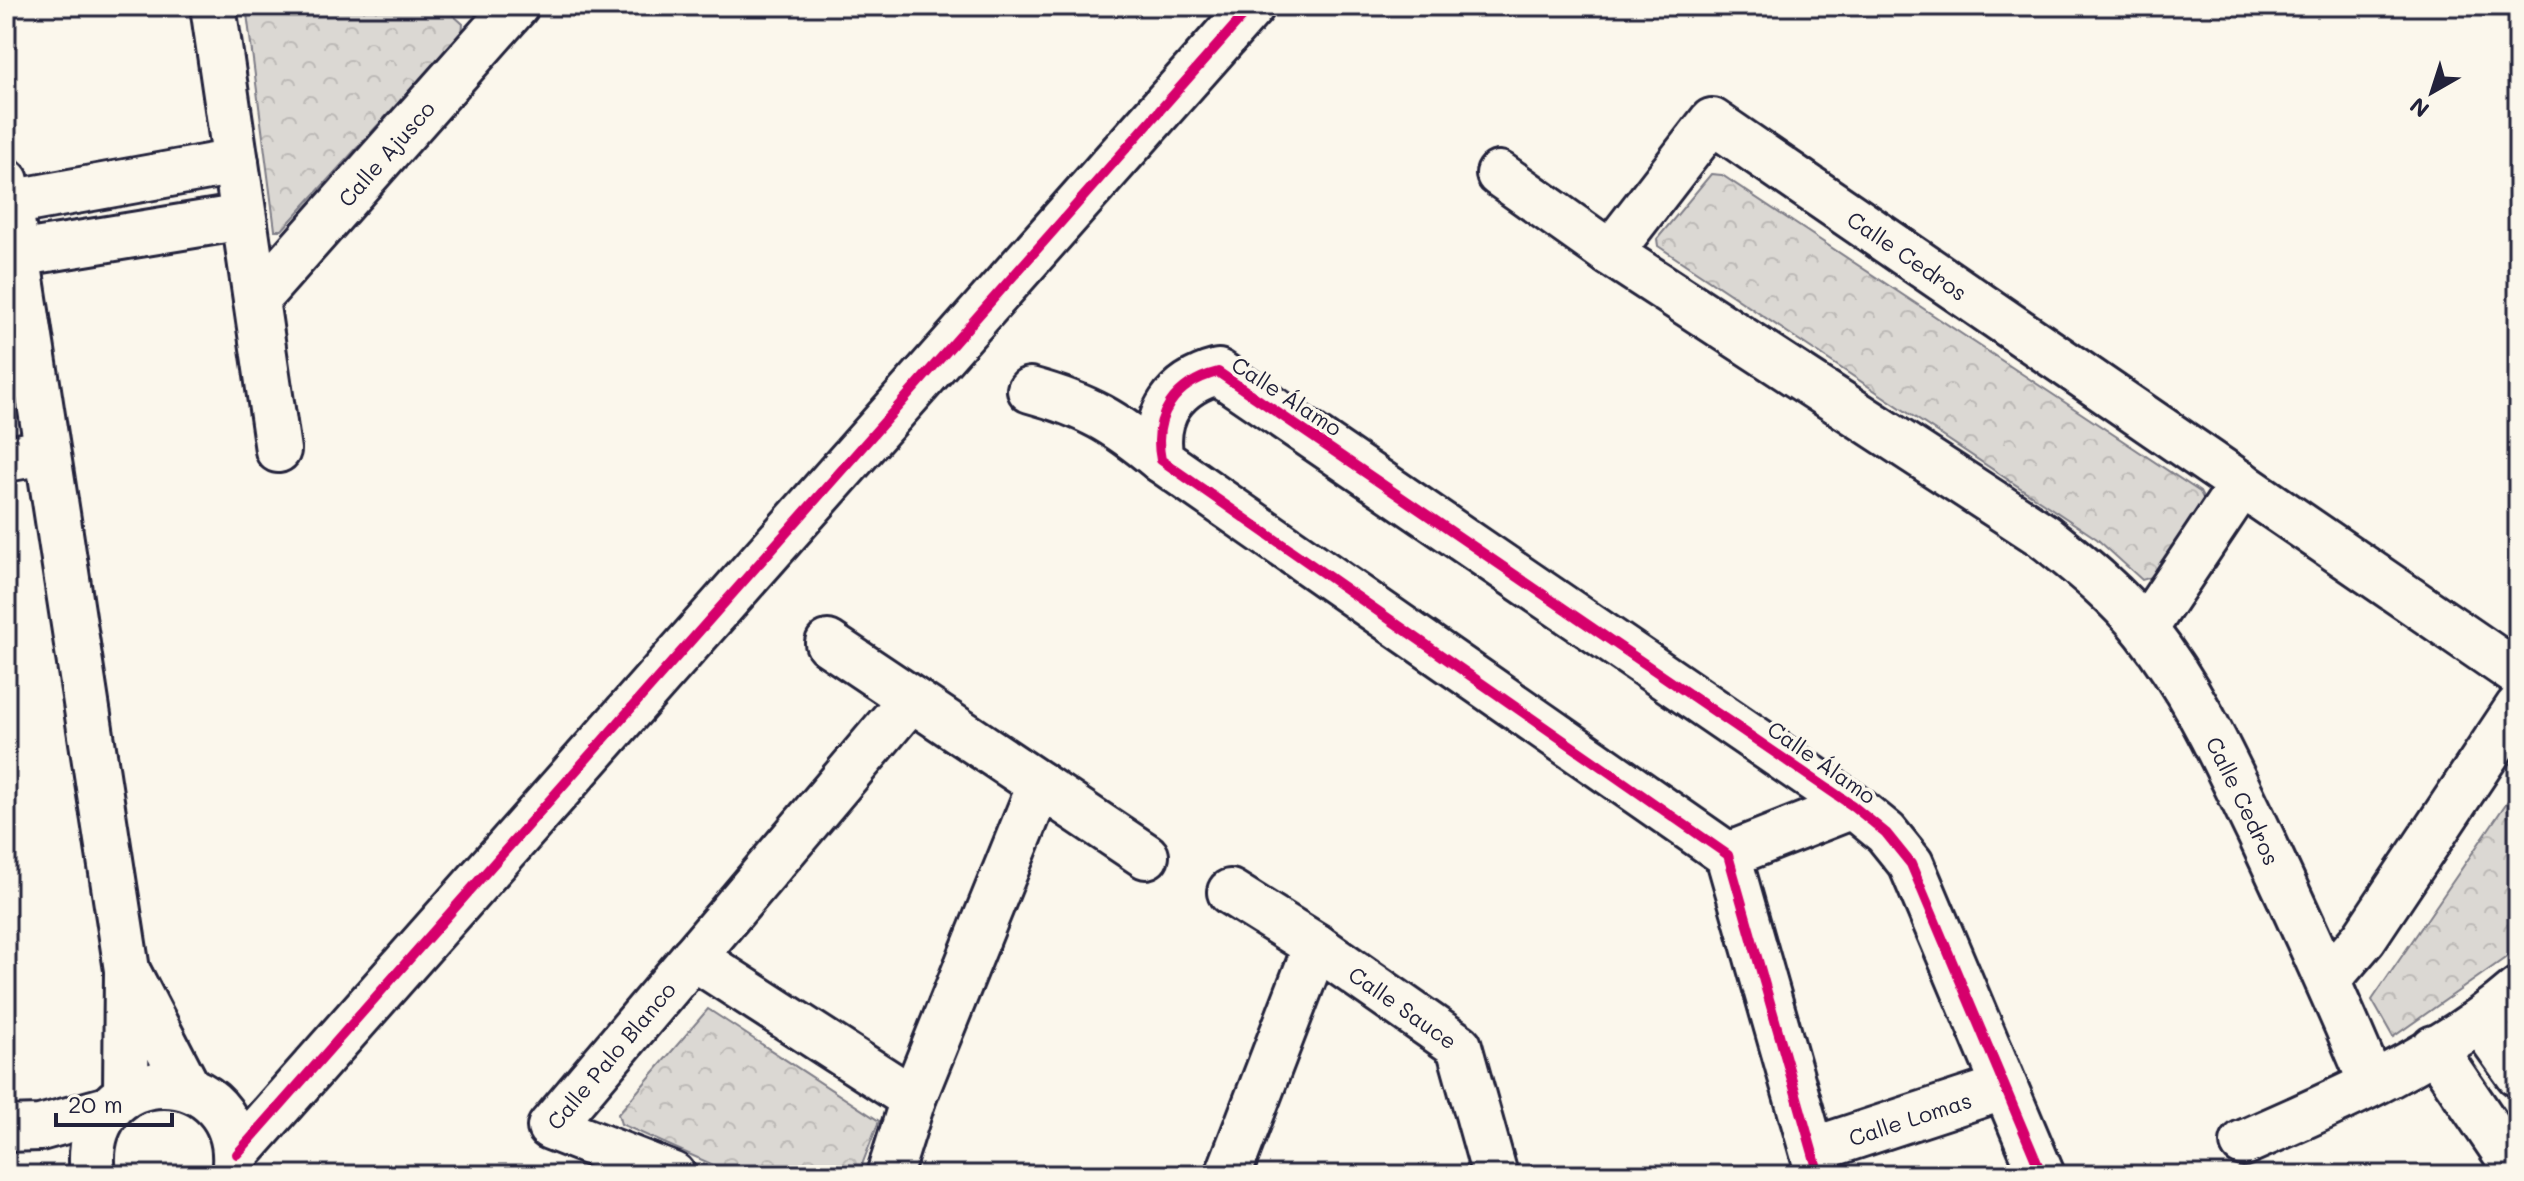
<svg xmlns="http://www.w3.org/2000/svg" width="2524" height="1181" viewBox="0 0 2524 1181" font-family="Mali,sans-serif">
<style>
.forest{fill:url(#forest-crowns);stroke:#7e7d87;stroke-width:2}
.lines{fill:none;stroke-linecap:round;stroke-linejoin:round}
.minor-casing{stroke:#22223b;stroke-width:50}
.minor{stroke:#fbf7ec;stroke-width:44}
.cycleway-casing{stroke:#fbf7ec;stroke-width:15}
.cycleway{stroke:#d6006c;stroke-width:10}
.labels{text-anchor:middle;dominant-baseline:central;stroke-width:7;stroke-linejoin:round;paint-order:stroke}
.street-label{font-size:22px;fill:#22223b;stroke:#fbf7ec}
</style>
<defs>
<pattern id="forest-crowns" width="20" height="18" patternUnits="userSpaceOnUse" patternTransform="scale(2)"><rect width="20" height="18" fill="#dbd8d3"/><path d="M2 6a3 3 0 1 1 6 0M12 15a3 3 0 1 1 6 0" fill="none" stroke="#bcb9b6"/></pattern>
</defs>
<rect width="100%" height="100%" fill="#fbf7ec"/>
<filter id="ink" filterUnits="userSpaceOnUse"><feTurbulence type="fractalNoise" baseFrequency=".0125" numOctaves="2"/><feDisplacementMap in="SourceGraphic" scale="16" xChannelSelector="R" yChannelSelector="G"/><feConvolveMatrix kernelMatrix="1 2 1 2 8 2 1 2 1" color-interpolation-filters="sRGB"/></filter>
<g filter="url(#ink)">
<!-- forest -->
<path class="forest" d="M246,6h197l20,18 -1,9 -180,197h-7z
M1711,174l11,1 478,317 4,8 -52,77 -10,3 -45,-41 -439,-293 -1,-7z
M2518,786v163l-125,88 -21,-37z
M708,1009l171,112 -21,54h-122l-115,-51 -3,-10z"/>
<g class="lines">
<!-- minor casing -->
<g class="minor-casing">
<g id="minor">
<path d="M213,6l65,444"/>
<path id="s1" d="M1499,174l111,79 434,283c36,29 73,58 102,95 48,61 79,131 113,201 39,83 77,166 112,250"/>
<path d="M6,181l121,789 -1,124"/>
<path d="M9,203l227,-41"/>
<path id="s2" d="M1610,253l102,-132 806,553"/>
<path d="M17,254l226,-37"/>
<path id="s3" d="M256,300l260,-294"/>
<path d="M1030,390c58,16 85,32 131,70"/>
<path d="M6,459l39,-7"/>
<path d="M2145,629l97,-145"/>
<path d="M828,643l318,213"/>
<path d="M1728,855l125,-49"/>
<path id="s4" d="M1230,892l86,54 143,100 36,129"/>
<path d="M693,957l220,142"/>
<path d="M130,976l58,112"/>
<path d="M2328,980l36,-42 154,-231"/>
<path d="M2481,1022l37,52"/>
<path d="M2434,1048l84,124"/>
<path d="M6,1129l34,-1 68,-19"/>
<path d="M2243,1143c94,-41 197,-85 275,-153"/>
<path id="s5" d="M1813,1150l192,-63"/>
<path d="M237,1154l1015,-1148"/>
<path d="M93,1175c-16,-121 158,-119 141,0"/>
<path id="s6" d="M673,1175l-123,-48 361,-428"/>
<path d="M889,1175l24,-76 127,-314"/>
<path d="M1228,1175l88,-229"/>
<path d="M1819,1175l-91,-320 -567,-395c-9,-45 14,-77 57,-88l635,434 33,27 25,31 131,311"/>
</g>
</g>
<!-- minor -->
<use href="#minor" class="minor"/>
<!-- cycleway casing -->
<g class="cycleway-casing">
<path id="cycleway" d="M237,1154l1015,-1148
M1819,1175l-91,-320 -567,-395c-9,-45 14,-77 57,-88l635,434 33,27 25,31 131,311"/>
</g>
<!-- cycleway -->
<use href="#cycleway" class="cycleway"/>
</g>
</g>
<g class="labels">
<!-- street labels -->
<g class="street-label">
<text stroke="none"><textPath href="#s3" startOffset="196">Calle Ajusco</textPath></text>
<text stroke="none"><textPath href="#s2" startOffset="404">Calle Cedros</textPath></text>
<text transform="translate(1287 396) rotate(33)">Calle Álamo</text>
<text transform="translate(1822 762) rotate(35)">Calle Álamo</text>
<text stroke="none"><textPath href="#s1" startOffset="990">Calle Cedros</textPath></text>
<text stroke="none"><textPath href="#s4" startOffset="208">Calle Sauce</textPath></text>
<text stroke="none"><textPath href="#s6" startOffset="226">Calle Palo Blanco</textPath></text>
<text stroke="none"><textPath href="#s5" startOffset="102">Calle Lomas</textPath></text>
</g>
</g>
<!-- margin -->
<rect width="2524" height="1181" fill="none" stroke="#fbf7ec" stroke-width="32"/>
<rect x="16" y="16" width="2492" height="1149" fill="none" stroke="#22223b" stroke-width="3" filter="url(#ink)"/>
<!-- north arrow -->
<g transform="translate(2432 92) rotate(219)" stroke="#fbf7ec" stroke-width="6" paint-order="stroke">
<path d="M0-6L14 30L0 20L-14 30Z" fill="#22223b"/>
<text y="-12" font-size="22" font-weight="bold" text-anchor="middle" fill="#22223b">N</text>
</g>
<!-- scale -->
<path d="M56 1113v12h116v-12" fill="none" stroke="#22223b" stroke-width="4"/>
<text x="68" y="1113" font-size="24" fill="#22223b" stroke="#fbf7ec" stroke-width="6" paint-order="stroke">20 m</text>
</svg>
